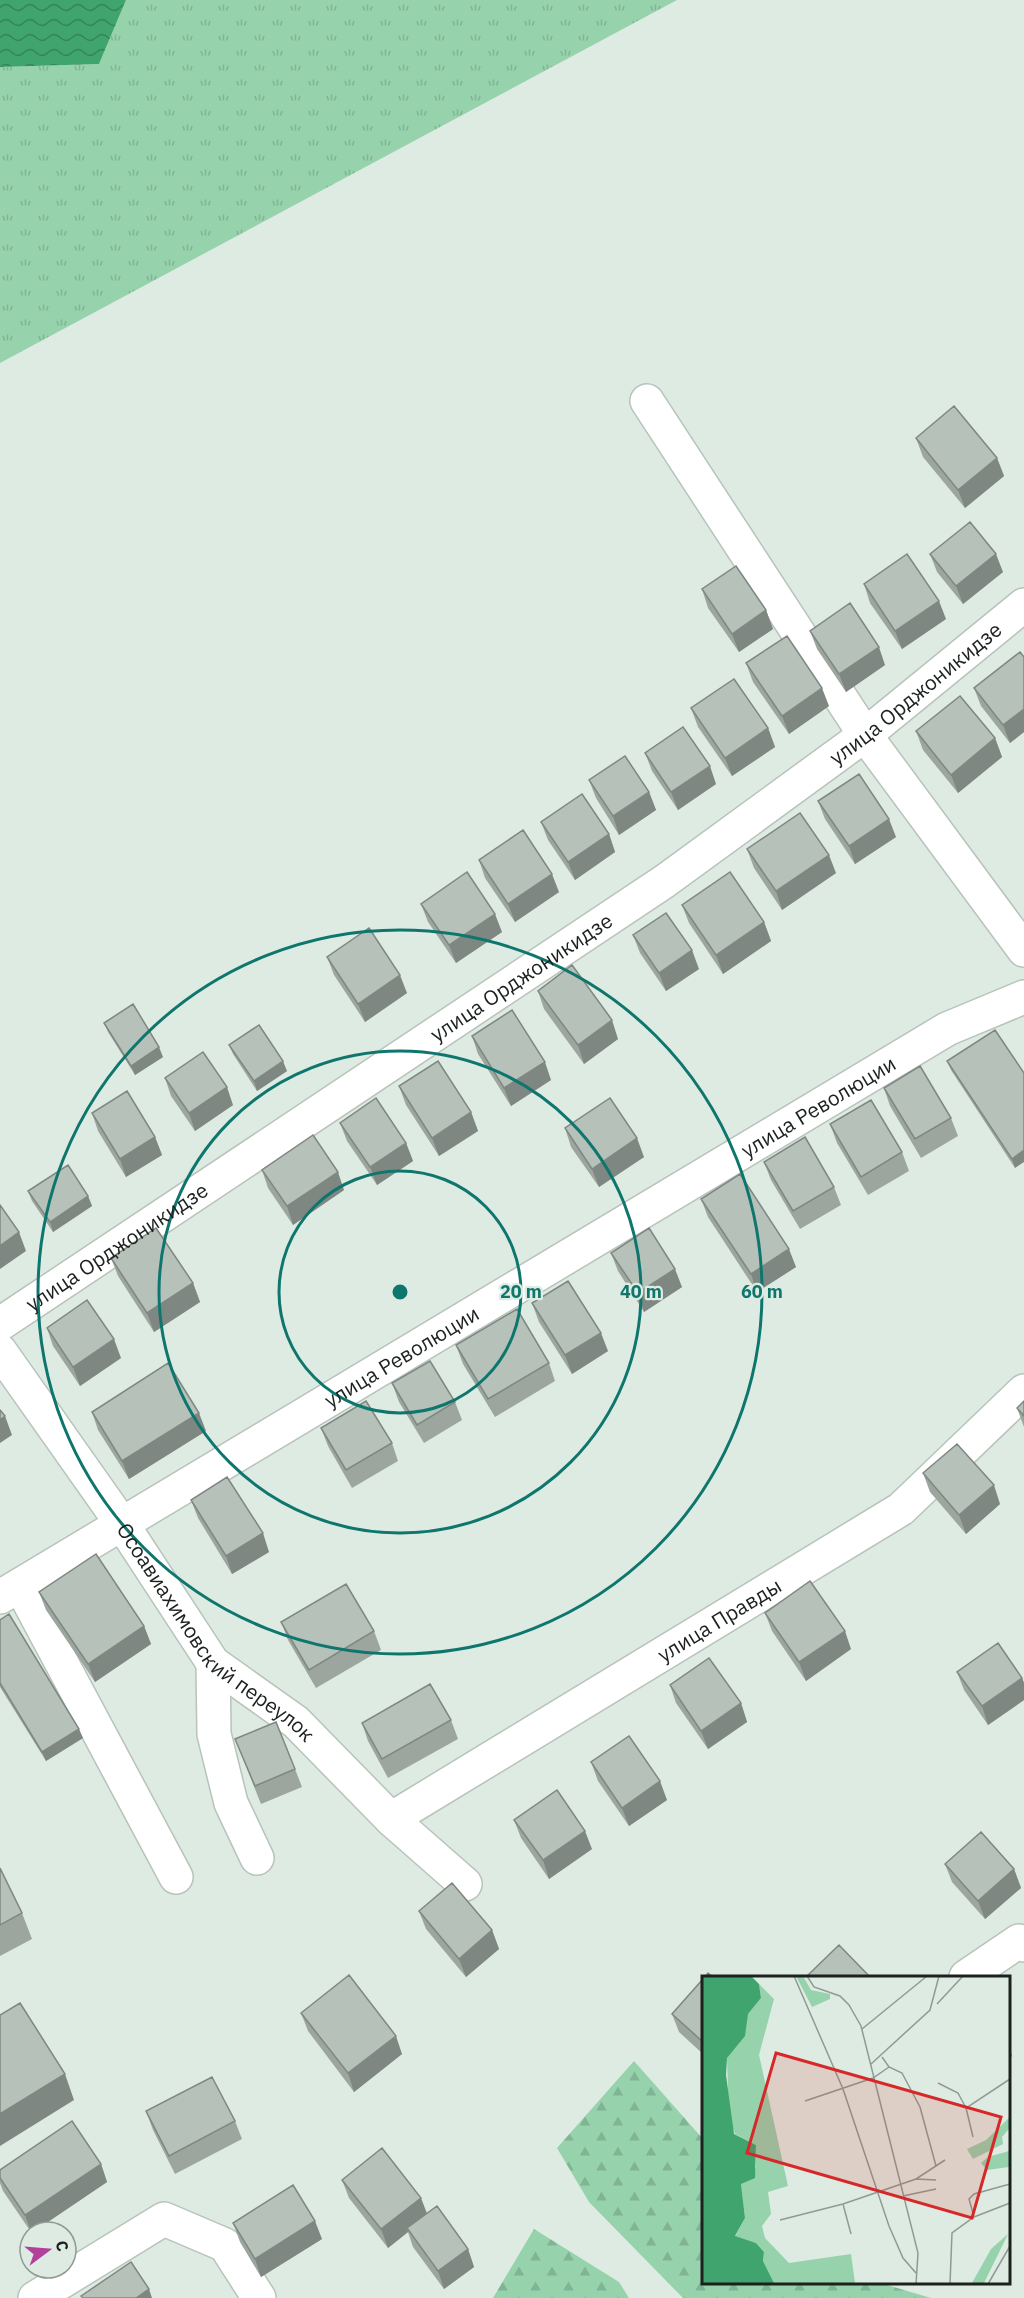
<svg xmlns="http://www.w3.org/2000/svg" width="1024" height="2298" viewBox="0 0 1024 2298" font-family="'IBM Plex Sans',sans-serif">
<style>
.grass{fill:url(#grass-tufts)}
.forest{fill:url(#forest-firs)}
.water{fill:url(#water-waves)}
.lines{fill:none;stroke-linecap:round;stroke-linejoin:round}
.minor-casing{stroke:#b7c3bb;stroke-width:36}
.minor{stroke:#fff;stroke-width:33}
.wall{fill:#9ca69f}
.shaded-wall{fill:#7f8782}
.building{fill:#b5c1b9;stroke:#7f8782;stroke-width:1.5}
.ring{fill:none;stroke:#0f766e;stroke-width:3}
.labels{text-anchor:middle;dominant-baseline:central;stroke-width:4.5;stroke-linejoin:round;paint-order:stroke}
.street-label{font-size:21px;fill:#1c211e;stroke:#deebe2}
.inset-road{fill:none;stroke:#909a94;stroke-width:1.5}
.view{fill:#d62828;fill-opacity:0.15;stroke:#d62828;stroke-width:3}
.inset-edge{fill:none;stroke:#1c211e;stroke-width:3}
.centre{fill:#0f766e;stroke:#deebe2;stroke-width:3}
.ring-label{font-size:18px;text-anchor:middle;font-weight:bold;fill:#0f766e;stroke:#deebe2;stroke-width:4.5;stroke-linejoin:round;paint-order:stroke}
</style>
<defs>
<pattern id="grass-tufts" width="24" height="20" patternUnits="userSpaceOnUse" patternTransform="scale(1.5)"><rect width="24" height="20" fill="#96d2ac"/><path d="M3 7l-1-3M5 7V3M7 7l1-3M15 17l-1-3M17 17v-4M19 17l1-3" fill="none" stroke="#81b494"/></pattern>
<pattern id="forest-firs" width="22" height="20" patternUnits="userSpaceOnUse" patternTransform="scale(1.5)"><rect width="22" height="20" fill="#96d2ac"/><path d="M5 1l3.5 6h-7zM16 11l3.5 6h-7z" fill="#81b494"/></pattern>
<pattern id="water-waves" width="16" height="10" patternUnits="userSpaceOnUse" patternTransform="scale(1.5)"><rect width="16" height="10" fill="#3fa46e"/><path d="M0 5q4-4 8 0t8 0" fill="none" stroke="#34855a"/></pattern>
</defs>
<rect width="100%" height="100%" fill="#deebe2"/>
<!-- grass -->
<path class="grass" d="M126,0h551l-677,363v-296l99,-3z"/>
<!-- forest -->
<path class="forest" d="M634,2061l69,78v143h174l54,16h-248l-94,-96 -32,-54z
M534,2229l85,53 10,16h-136z"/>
<!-- water -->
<path class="water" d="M0,0h126l-27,64 -99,3z"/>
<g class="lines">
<!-- minor casing -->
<g class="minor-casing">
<g id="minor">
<path d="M647,401l218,334 159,215"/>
<path id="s1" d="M0,1324l665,-443 200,-146 159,-130"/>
<path id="s2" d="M0,1351l122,173 91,139 83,59 95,97 74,65"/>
<path d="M20,1585l156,292"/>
<path id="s3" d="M0,1597l947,-568 77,-32"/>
<path d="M213,1663l1,71 17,69 26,55"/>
<path id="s4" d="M391,1819l510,-310 123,-118"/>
<path d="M966,1977l53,-36 5,4"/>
<path d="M35,2298l129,-79 61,26 34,53"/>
</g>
</g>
<!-- minor -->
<use href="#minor" class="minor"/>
</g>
<!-- wall -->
<path class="wall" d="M916,438l81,20 7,18 -39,32 -42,-51z
M930,554l73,18 -40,32 -26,-32z
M864,584l82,35 -44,30 -32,-46z
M702,589l64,21 7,19 -34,23 -31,-44z
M810,631l75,34 -39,27 -29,-43z
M1024,657v75l-14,11 -29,-37 -7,-18z
M746,663l83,43 -40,28 -36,-52z
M691,708l77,20 7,19 -43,29 -34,-49z
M916,731l79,7 7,19 -44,36 -35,-43z
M645,753l71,31 -38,26 -26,-39z
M589,780l60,12 7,18 -37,25 -23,-37z
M818,801l78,36 -41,27 -30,-45z
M541,822l68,12 6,18 -40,28 -27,-40z
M747,849l89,24 -54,37 -28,-42z
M479,860l80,32 -44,30 -30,-44z
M421,904l81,28 -46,31 -28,-41z
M682,905l82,17 7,19 -48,33 -34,-51z
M633,935l66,34 -33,22 -26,-38z
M327,957l80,36 -42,29 -31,-47z
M538,991l80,48 -34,25 -40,-55z
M104,1023l59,34 -28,18 -27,-43z
M995,1030l20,138 -64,-98 -4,-9z
M472,1036l79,44 -40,26 -33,-52z
M229,1045l58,26 -30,20 -24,-37z
M165,1078l68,27 -38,26 -24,-35z
M399,1086l72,26 7,19 -39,25 -33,-51z
M884,1088l67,30 7,18 -37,22 -31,-52z
M92,1113l63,24 7,18 -36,22 -28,-46z
M340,1123l66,20 7,18 -36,24 -30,-44z
M830,1124l72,28 7,19 -41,24 -31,-52z
M565,1128l79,29 -45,30 -28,-40z
M764,1162l70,25 7,18 -41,24 -29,-49z
M262,1170l82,20 -51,35 -25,-37z
M28,1191l60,5 4,10 -39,26 -21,-31z
M701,1199l95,68 -39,25 -49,-75z
M611,1253l71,34 -38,25 -26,-41z
M111,1258l82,25 7,19 -46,30 -36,-56z
M532,1303l76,48 -36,23 -33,-52z
M47,1328l74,30 -41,28 -27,-40z
M456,1345l93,18 6,18 -60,36 -32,-53z
M392,1383l63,19 7,18 -38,23 -25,-41z
M1024,1401v26l-7,-19z
M92,1412l114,19 -77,48 -31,-49z
M321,1428l71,15 6,18 -46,27 -24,-42z
M923,1473l77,31 -34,30 -36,-42z
M191,1500l78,52 -37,22 -34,-56z
M39,1592l105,34 7,18 -56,38 -49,-72z
M765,1613l86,36 -45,32 -34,-50z
M0,1620l83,118 -37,23 -46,-74z
M281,1622l93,9 7,19 -65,38 -28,-48z
M957,1672l65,6 2,5v17l-36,25 -24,-35z
M670,1685l71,18 6,19 -39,27 -32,-46z
M451,1720l7,19 -70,39 -20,-37 -6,-18z
M235,1739l60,30 7,18 -41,17z
M591,1762l76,38 -38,26 -31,-45z
M514,1820l78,29 -43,30 -28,-41z
M945,1864l69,5 7,19 -36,31 -33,-37z
M0,1868l22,45 10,26 -32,17z
M419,1911l73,19 7,19 -33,28 -40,-48z
M703,1979v75l-24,-22 -7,-18z
M301,2013l101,41 -48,38 -46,-61z
M146,2111l89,10 7,18 -67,35 -22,-44z
M101,2164l6,18 -74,50h-2l-28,-41 -3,-8v-13z
M342,2180l85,34 41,35 6,18 -30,22 -31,-42 -5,-15 -20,16 -39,-50z
M233,2223l89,16 -61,38 -21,-35z"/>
<!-- shaded-wall -->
<path class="shaded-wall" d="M997,458l7,18 -39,32 -7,-18z
M996,554l7,18 -40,32 -7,-18z
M939,601l7,18 -44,30 -7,-18z
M766,610l7,19 -34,23 -7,-18z
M879,647l6,18 -39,27 -7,-18z
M822,688l7,18 -40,28 -7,-18z
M1024,709v23l-14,11 -7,-18z
M768,728l7,19 -43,29 -7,-18z
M995,738l7,19 -44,36 -7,-18z
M710,766l6,18 -38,26 -7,-18z
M649,792l7,18 -37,25 -6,-19z
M889,819l7,18 -41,27 -6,-18z
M609,834l6,18 -40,28 -7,-18z
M829,855l7,18 -54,37 -6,-19z
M552,874l7,18 -44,30 -7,-18z
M495,914l7,18 -46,31 -7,-18z
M764,922l7,19 -48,33 -7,-19z
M692,950l7,19 -33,22 -7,-18z
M400,975l7,18 -42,29 -7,-18z
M612,1020l6,19 -34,25 -6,-19z
M159,1047l4,10 -28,18 -4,-9z
M283,1061l4,10 -30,20 -3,-10z
M545,1062l6,18 -40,26 -7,-18z
M227,1087l6,18 -38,26 -6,-18z
M471,1112l7,19 -39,25 -7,-18z
M155,1137l7,18 -36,22 -6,-18z
M637,1138l7,19 -45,30 -7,-18z
M406,1143l7,18 -36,24 -7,-18z
M1024,1150v12l-9,6 -3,-9z
M338,1172l6,18 -51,35 -6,-19z
M88,1196l4,10 -39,26 -3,-10z
M19,1232l7,19 -26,18v-23z
M789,1249l7,18 -39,25 -6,-18z
M675,1269l7,18 -38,25 -6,-19z
M193,1283l7,19 -46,30 -7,-19z
M601,1333l7,18 -36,23 -7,-19z
M114,1339l7,19 -41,28 -7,-19z
M199,1413l7,18 -77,48 -7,-18z
M5,1416l7,19 -12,8v-23z
M994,1485l6,19 -34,30 -7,-19z
M263,1533l6,19 -37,22 -6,-18z
M144,1626l7,18 -56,38 -7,-18z
M845,1631l6,18 -45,32 -7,-19z
M1022,1678l2,5v17l-36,25 -6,-19z
M741,1703l6,19 -39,27 -7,-18z
M79,1729l4,9 -37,23 -4,-9z
M660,1781l7,19 -38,26 -7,-18z
M585,1831l7,18 -43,30 -6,-19z
M1014,1869l7,19 -36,31 -7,-18z
M492,1930l7,19 -33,28 -7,-18z
M396,2036l6,18 -48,38 -6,-19z
M1008,2043l4,13 -4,4z
M65,2074l9,26 -74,46v-32z
M101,2164l6,18 -74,50h-2l-6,-17z
M421,2198l7,18 -21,12 1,4 -20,16 -7,-19z
M315,2221l7,18 -61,38 -6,-18z
M468,2249l6,18 -30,22 -6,-18z
M149,2289l3,9h-16z"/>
<!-- building -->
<path class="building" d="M954,406l43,52 -39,32 -42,-52z
M970,522l26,32 -40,32 -26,-32z
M907,554l32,47 -44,30 -31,-47z
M736,566l30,44 -34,24 -30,-45z
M850,603l29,44 -40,27 -29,-43z
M787,636l35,52 -40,28 -36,-53z
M1020,652l4,5v52l-21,16 -29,-37z
M734,679l34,49 -43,30 -34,-50z
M960,696l35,42 -44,37 -35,-44z
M683,727l27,39 -39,26 -26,-39z
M625,756l24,36 -36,24 -24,-36z
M859,774l30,45 -40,27 -31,-45z
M582,794l27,40 -41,28 -27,-40z
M800,813l29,42 -53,36 -29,-42z
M523,830l29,44 -44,30 -29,-44z
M467,872l28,42 -46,31 -28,-41z
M730,872l34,50 -48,33 -34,-50z
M666,913l26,37 -33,23 -26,-38z
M369,928l31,47 -42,29 -31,-47z
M572,965l40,55 -34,25 -40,-54z
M133,1004l26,43 -28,19 -27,-43z
M512,1010l33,52 -41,26 -32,-52z
M259,1025l24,36 -29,20 -25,-36z
M995,1030l29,43v77l-12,9 -65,-98z
M203,1052l24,35 -38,26 -24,-35z
M438,1061l33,51 -39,26 -33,-52z
M920,1066l31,52 -36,21 -31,-51z
M127,1091l28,46 -35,22 -28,-46z
M376,1098l30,45 -36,24 -30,-44z
M610,1098l27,40 -45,31 -27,-41z
M871,1100l31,52 -41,25 -31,-53z
M313,1135l25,37 -51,34 -25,-36z
M805,1137l29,50 -41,24 -29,-49z
M68,1165l20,31 -38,26 -22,-31z
M740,1174l49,75 -38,25 -50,-75z
M0,1205l19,27 -19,14z
M156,1228l37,55 -46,30 -36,-55z
M649,1228l26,41 -37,24 -27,-40z
M568,1281l33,52 -36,22 -33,-52z
M87,1300l27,39 -41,28 -26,-39z
M517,1309l32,54 -61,36 -32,-54z
M430,1361l25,41 -38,23 -25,-42z
M168,1363l31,50 -77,48 -30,-49z
M366,1401l26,42 -46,27 -25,-42z
M1024,1401v15l-7,-8z
M0,1410l5,6 -5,4z
M957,1444l37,41 -35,30 -36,-42z
M227,1477l36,56 -37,23 -35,-56z
M96,1554l48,72 -56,38 -49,-72z
M810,1581l35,50 -46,31 -34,-49z
M346,1584l28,47 -65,39 -28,-48z
M9,1614l70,115 -37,23 -42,-69v-63z
M998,1643l24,35 -40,28 -25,-34z
M709,1658l32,45 -40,28 -31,-46z
M430,1684l21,36 -69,39 -20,-36z
M276,1722l19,47 -40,17 -20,-47z
M629,1736l31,45 -38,27 -31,-46z
M557,1790l28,41 -42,29 -29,-40z
M981,1832l33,37 -36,32 -33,-37z
M0,1868l22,45 -22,12z
M452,1883l40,47 -33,29 -40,-48z
M839,1945l31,32h-62l-1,-1z
M708,1973l5,4h-8z
M349,1975l47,61 -48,37 -47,-60z
M703,1979v63l-31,-28z
M20,2003l45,71 -65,40v-99z
M212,2077l23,44 -66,35 -23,-45z
M72,2121l29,43 -76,51 -25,-37v-8z
M382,2148l39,50 -40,31 -39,-49z
M293,2185l22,36 -60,38 -22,-36z
M437,2206l31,43 -30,22 -31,-43z
M131,2262l18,27 -13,9h-53l-2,-2z"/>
<!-- distance rings -->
<g class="ring">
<circle cx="400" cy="1292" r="121"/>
<circle cx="400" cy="1292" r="241"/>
<circle cx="400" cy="1292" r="362"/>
</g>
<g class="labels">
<!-- street labels -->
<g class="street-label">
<text stroke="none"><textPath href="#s1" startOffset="1112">улица Орджоникидзе</textPath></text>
<text stroke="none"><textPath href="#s1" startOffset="626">улица Орджоникидзе</textPath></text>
<text stroke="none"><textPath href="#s3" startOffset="954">улица Революции</textPath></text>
<text stroke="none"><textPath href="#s1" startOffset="140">улица Орджоникидзе</textPath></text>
<text stroke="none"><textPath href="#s3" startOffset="468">улица Революции</textPath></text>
<text stroke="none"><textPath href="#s4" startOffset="384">улица Правды</textPath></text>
<text stroke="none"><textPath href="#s2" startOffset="357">Осоавиахимовский переулок</textPath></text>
</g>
</g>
<!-- overview -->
<g transform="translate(702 1976)">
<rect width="308" height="308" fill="#deebe2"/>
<path d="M57,8l15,15 -15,56 29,131 -20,6 3,22 -9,12 3,12 24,25 62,-9 4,29h-81l-11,-22 1,-9 -8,-9 -21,-6 10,-19 -4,-34 15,-16v-23l-21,-11 -6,-15 -2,-61 21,-44 13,-16z" fill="#96d2ac"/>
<path d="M94,0h7l8,14 19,4v5l-18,8zM307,142v11l-7,8 1,7 -30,15 -6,-10 19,-9zM307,175v16l-22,3 -6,-7 7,-6zM306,258l-24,49h-12l19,-34z" fill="#96d2ac"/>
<path d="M0,0h49l8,8 2,14 -13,16 -3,22 -18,22 -1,17 8,59 22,11 -1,33 -14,6 4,34 -10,18 21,7 8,9 -1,9 11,22h-72z" fill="#3fa46e"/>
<path class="inset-road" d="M92,0l49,113 46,137 14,32 13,15M105,0l7,11 26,9 9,9 12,21 57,227 -2,31M235,28l26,-28M160,53l65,-53M180,81l7,10 13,6 18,34 16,59M169,88l59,-54 9,-34M236,107l20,10 8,15M103,125l68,-23 16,-11M271,161l-7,-29 44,-29M214,203l20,1M201,220l33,-7M141,228l8,30M272,241l-5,-18 5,-5 36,-10M78,244l63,-16 73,-25 29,-19M248,308l2,-51 22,-16 36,-14M286,308l22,-38"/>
<path class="view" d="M74,77l225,64 -29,101 -225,-65z"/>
<rect width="308" height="308" class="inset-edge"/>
</g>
<circle cx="400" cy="1292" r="9" class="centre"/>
<g class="ring-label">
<text x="521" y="1298">20 m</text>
<text x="641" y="1298">40 m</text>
<text x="762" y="1298">60 m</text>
</g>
<!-- north arrow -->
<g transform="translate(48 2250) rotate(74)"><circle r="28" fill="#deebe2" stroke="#909a94" stroke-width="1.5"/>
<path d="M0-4.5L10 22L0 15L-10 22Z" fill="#b3419c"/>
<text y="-9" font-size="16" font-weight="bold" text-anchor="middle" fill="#1c211e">С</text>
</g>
</svg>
